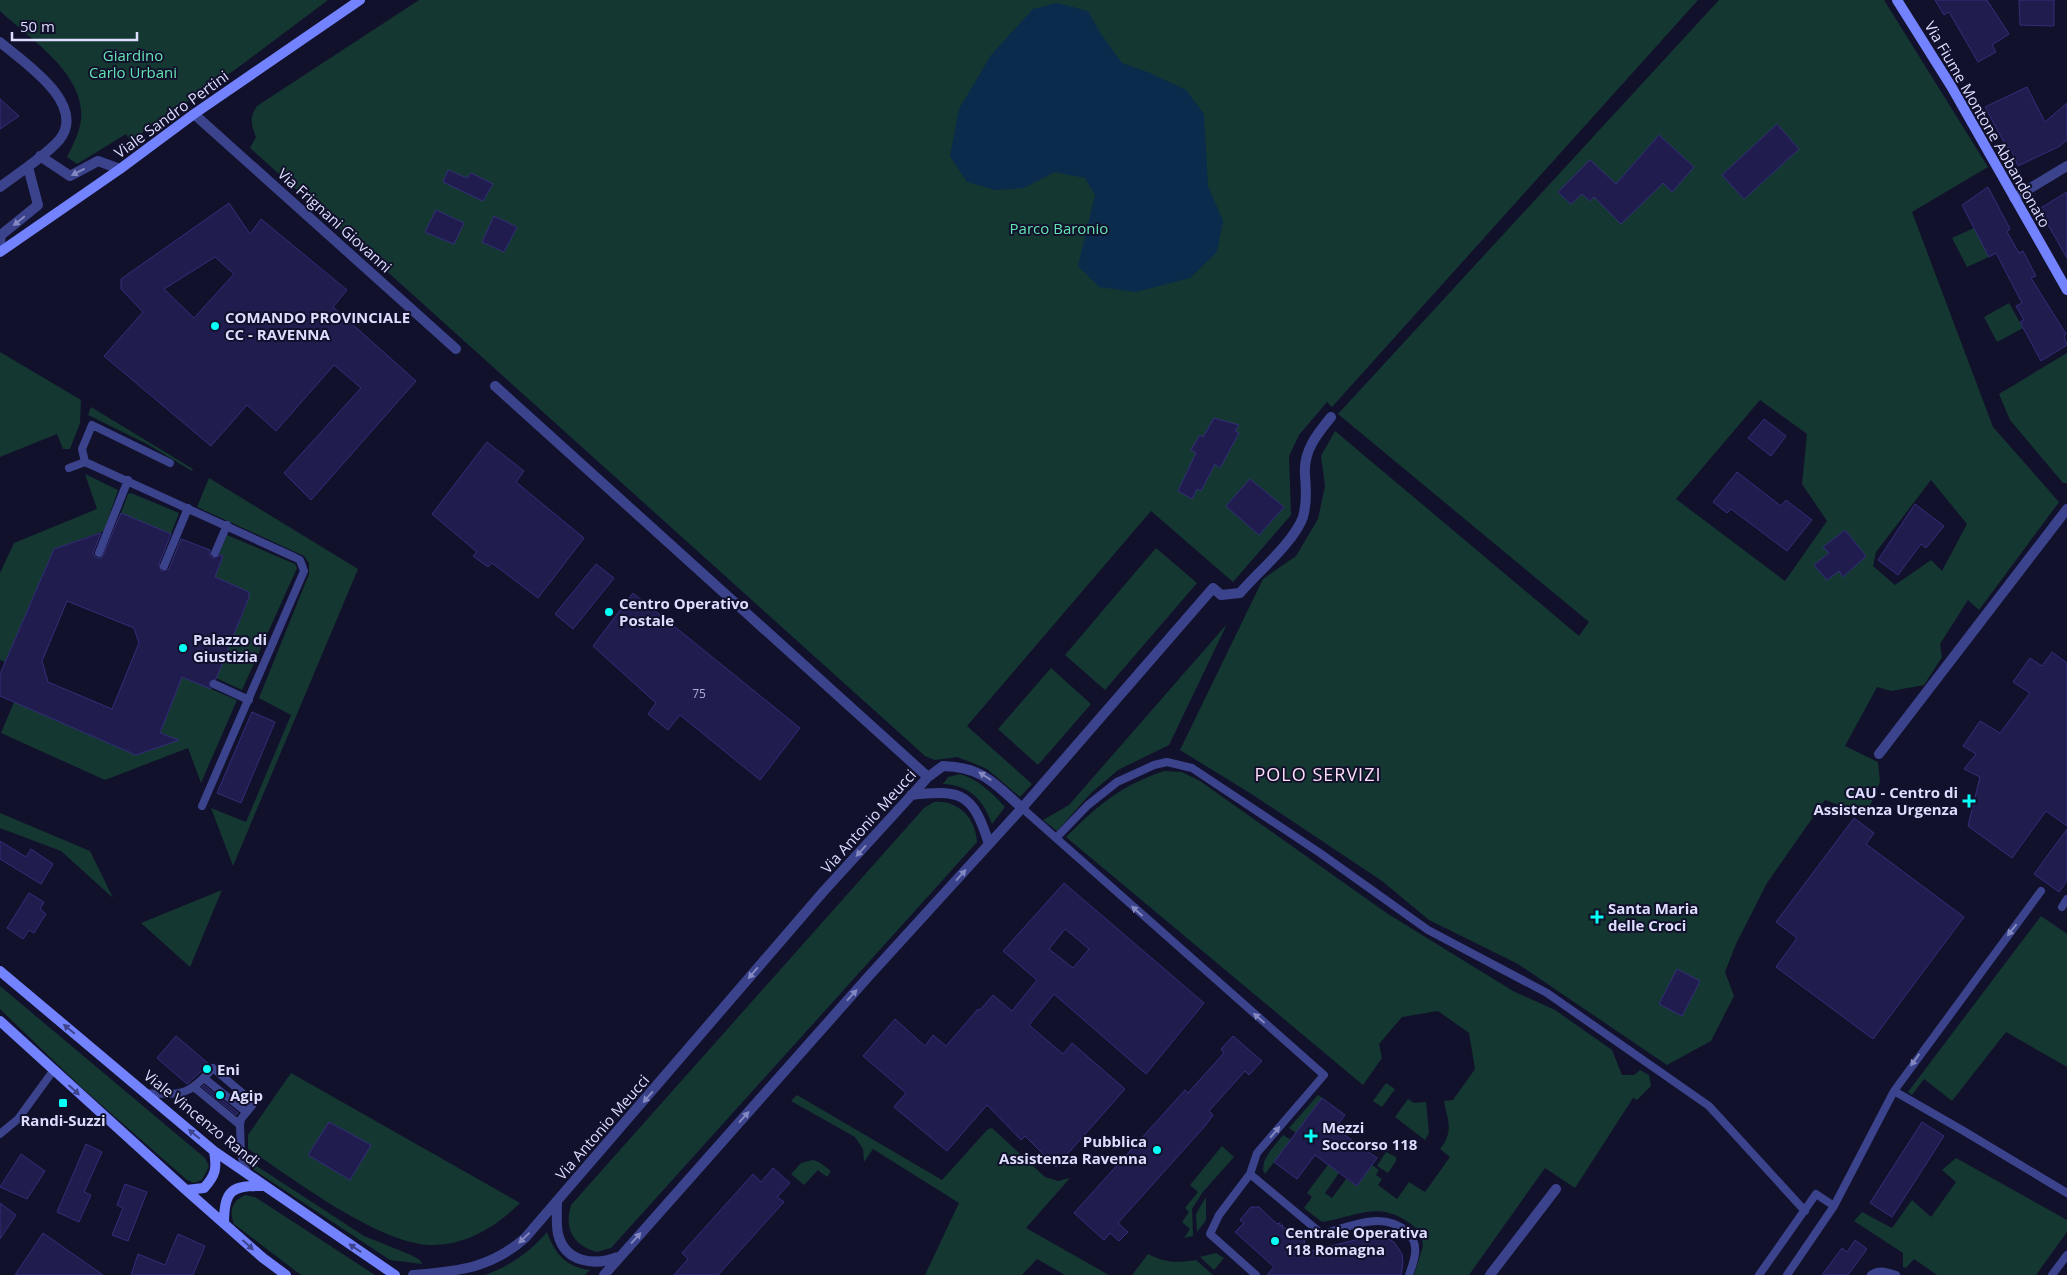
<svg xmlns="http://www.w3.org/2000/svg" width="2067" height="1275" viewBox="0 0 2067 1275" font-family="'Open Sans',sans-serif">
<style>
.green{fill:#143731;fill-rule:evenodd}
.water{fill:#0a2b4c}
.building{fill:#201c4e;stroke:#332e7a;fill-rule:evenodd}
.lines{fill:none;stroke-linecap:round;stroke-linejoin:round}
.lane{stroke:#3b438c;stroke-width:8}
.street{stroke:#3b438c;stroke-width:10}
.secondary{stroke:#7382ff;stroke-width:10}
.oneway{fill:#8388c0}
.oneway2{fill:#3e448b}
.poi-dot{fill:#08fff7;stroke:#12112c;stroke-width:2}
.labels{text-anchor:middle;dominant-baseline:central;stroke-width:4;stroke-linejoin:round;paint-order:stroke}
.number-label{font-size:12px;fill:#adadd3}
.park-label{font-size:15px;fill:#64e4b3;stroke:#12112c}
.street-label{font-size:15px;fill:#dcddff;stroke:#12112c}
.poi-label{font-size:15px;font-weight:bold;fill:#dcddff;stroke:#12112c;text-anchor:start}
.quarter-label{font-size:18px;letter-spacing:1px;fill:#ffdef7;stroke:#12112c}
</style>
<rect width="100%" height="100%" fill="#12112c"/>
<!-- green -->
<path class="green" d="M0,0h328l-92,69 -106,72 -4,-7 -49,30 -10,-7c7,-14 16,-31 14,-47 -3,-41 -53,-73 -81,-99z
M419,0h1279l-366,407 -5,-5 -28,33 -10,21 2,59 -58,67 -82,-71 -184,215 65,58 -12,13 -33,-28 -14,-6 -16,-6 -22,3 -10,-4 -675,-608 6,-11c-5,-13 -7,-19 1,-31z
M1719,0h165l104,167 -76,45 81,215 66,75 -80,108 -11,-10 -28,44 2,13 -18,28 -33,6 -14,-4 -32,59 33,16 2,20 -14,33 -41,-15 -58,83 -31,61 -11,28 9,24 -23,45 -44,24 -149,-101 -89,-44 -47,-39 -129,-86 -73,-45 83,-171 33,-23 22,-37 7,-33 -4,-30 14,-25 244,205 10,-14 -251,-208zM1760,400l47,34 -5,50 25,37 -42,60 -109,-82zM1931,480l36,44 -25,47 -11,-11 -36,25 -22,-19 3,-14z
M1974,228l15,29 -22,10 -15,-29z
M2009,303l14,25 -26,14 -13,-25z
M0,352l81,48 -1,23 -10,26h-7l-6,-15 -57,23z
M2067,353v130h-4l-53,-63 -11,-26z
M91,407l102,62 -1,2 -45,-27 -59,-29z
M85,474l33,16 -14,41 -50,18 -49,113 -5,-2v-87l14,-30 83,-34z
M209,478l149,91 -125,297 -22,-58 35,14 45,-107 -32,-17 50,-124v-11l-5,-7 -107,-49z
M131,493l48,20 -8,21 -50,-21 7,-19z
M227,535l68,29 2,4 -55,122 -26,-12 30,-72 -31,-29 8,-21 -4,-2z
M1156,548l41,35 -92,107 -40,-35z
M1227,624l-58,121 -51,25 -27,23 -34,38 -14,-11 26,-15z
M1051,668l40,36 -53,61 -40,-36z
M182,677l55,23 -36,83 -13,-35 -83,32 -104,-47 13,-31 122,53 42,-15 -24,-10 13,-14z
M1164,771l18,1 18,9 188,133 125,77 42,19 57,40 10,25h12l6,-5 9,5 2,11 -14,14 -4,-2 -58,90 -30,-20 -76,107h-55l9,-29 -2,-14c-39,-34 -55,-18 -99,-10l-18,-14 8,-11 -5,-4 29,-39 3,3 -7,11 7,5 -14,20 7,5 14,-19 11,7 15,-21 7,5 -3,5 6,4 -4,6 19,14 12,-17 16,10 25,-35 -10,-8c14,-18 8,-27 4,-48l9,-1 22,-31 -6,-36 -31,-22 -36,6 -23,27 3,14 -19,27 -297,-248c32,-32 54,-51 98,-66z
M960,774c19,6 31,18 45,33l-13,17c-9,-24 -22,-39 -49,-40l5,-7z
M934,802c25,-2 42,17 43,40l-366,406 -14,4c-24,-7 -33,-23 -26,-47l353,-397z
M0,813l90,38 23,47 -52,-47 -61,-23z
M222,890l-32,77 -49,-44z
M2041,916l26,18v133l-61,-35 -54,69 -28,-22 -12,16 -4,-3z
M0,986l205,172 4,8 -7,14 -8,3 -7,-3 -106,-93 -81,-78z
M291,1073l229,130c-23,23 -53,42 -87,42 -54,0 -140,-67 -185,-96v-14z
M1386,1083l9,6 -13,18 -9,-6z
M797,1095l145,85 46,-51 4,-1 53,49 13,4 12,-3 -44,50 83,47h-44l-28,-16 -15,16h-97l34,-72 -86,-54 -9,13 -1,-13 -8,-12 -64,-36z
M1318,1095l4,3 -26,35 -7,-5z
M1408,1099l6,4 12,-1 3,31 -4,7 -30,-23z
M1283,1135l8,5 -26,34 -2,-4 1,-8 6,-11z
M1222,1146l12,11 -32,36 -10,16 1,27 -9,2 6,-9 -8,-7 7,-10 -4,-4 13,-16 -8,-7z
M1386,1152l10,5v4l-8,12 -11,-7z
M1956,1158l111,62v12l-31,43h-99l-23,-16 -8,9 -3,-1v-14l-49,-32 8,-9 30,16 20,-28 19,17 25,-35 -14,-12z
M813,1160l6,2 12,9 -4,6 -9,-7 -14,15 -13,-11 10,-11z
M252,1163l112,73 47,19 9,5 2,4 -32,-4 -136,-90z
M245,1195l10,2 120,78h-74l-67,-51c-5,-13 -2,-23 11,-29z
M1206,1197v23l-9,12 -1,-18z
M547,1232c8,22 19,35 43,38l-5,5h-100c25,-9 45,-23 62,-43z
M1216,1253l8,5 -10,12 -14,-13z
M1148,1254c17,9 30,9 48,6l17,15h-81z"/>
<!-- water -->
<path class="water" d="M1057,3l31,8 13,23 21,29 28,10 36,17 18,24 4,72 15,35 -6,31 -27,26 -54,14 -37,-5 -21,-21 17,-71 -10,-17 -30,-6 -31,16 -29,2 -28,-8 -17,-26 9,-47 32,-54 42,-46z"/>
<!-- building -->
<path class="building" d="M1935,0h52l22,34 -17,11 4,7 -18,10 -29,-50 -5,3z
M2019,0h35v26l-34,-1z
M2027,87l18,35 22,-19v37l-7,6 -42,20 -8,-19 -3,1 -22,-41z
M0,99l19,17 -19,13z
M1777,124l22,25 -55,50 -22,-24z
M1659,135l35,32 -22,25 -9,-9 -42,41 -27,-27 -4,4 -8,-7 -11,10 -13,-12 32,-32 26,24z
M448,170l19,8 4,-5 22,11 -10,17 -40,-19z
M1988,187l22,42 -3,3 12,21 4,-2 13,25 -5,2 35,56 -2,2 3,9 -26,16 -21,-39 4,-2 -8,-14 6,-3 -26,-50 -7,4 -27,-52z
M2067,192v66l-28,-49z
M229,203l21,31 11,-15 86,71 -14,17 83,74 -105,119 -27,-27 77,-85 -27,-23 -58,66 -29,-26 -36,41 -107,-90 39,-44 -22,-23v-10zM215,257l19,17 -40,44 -30,-29z
M436,210l28,13 -10,21 -29,-12z
M494,216l23,11 -13,25 -22,-10z
M1214,418l25,7 -4,6 4,2 -19,35 -5,-4 -14,27 -4,-2 -5,10 -14,-8 18,-38 -5,-3 9,-15 3,2z
M1764,419l22,17 -15,20 -23,-18z
M487,442l37,29 -8,11 68,56 -46,60 -46,-35 -4,4 -15,-11 4,-4 -45,-38z
M1737,472l44,34 5,-6 26,20 -25,31 -56,-42 -4,4 -14,-11z
M1250,479l34,28 -25,28 -33,-29z
M1915,504l29,22 -18,22 -5,-4 -23,31 -20,-15z
M121,513l50,21 -12,30 2,7 8,-2 12,-30 29,11v6l3,2 7,-3 3,1 -8,21 34,15v5l-33,82 -7,3 2,7 -29,-12 -22,56 19,7 -43,15 -136,-59v-22l54,-125 47,-16 -8,20 3,5h6zM67,601l67,27 5,15 -27,66 -64,-27 -6,-21z
M1845,530l21,26 -23,21 -4,-6 -12,9 -13,-15 15,-12 -6,-6z
M596,564l18,14 -41,51 -18,-15z
M633,593l167,135 -40,52 -80,-65 -12,15 -20,-16 8,-11 -63,-57z
M2052,652l15,11v163l-21,-15 -34,47 -44,-32 12,-49 -16,-8 12,-15 -13,-8 17,-25 20,12 30,-40 -17,-11 17,-24 12,8z
M252,712l23,10 -34,81 -24,-10z
M1854,818l20,15 -8,11 98,73 -91,122 -97,-72 21,-29 -21,-16z
M2067,829v52l-8,11 -25,-18z
M0,841l26,16 5,-8 22,15 -12,20 -41,-25z
M1064,883l140,120 -58,71 -92,-80 -25,31 34,29 9,-11 53,46 -69,78 -31,-31 -4,4 -34,-35 -40,46 -53,-44 12,-14 -43,-37 32,-37 30,27 8,-11 13,11 32,-37 2,1 13,-15 19,16 25,-31 -34,-29zM1065,929l24,20 -16,19 -24,-19z
M29,893l15,9 -4,7 6,5 -12,19 -5,-3 -6,9 -16,-11z
M1677,969l23,12 -18,35 -23,-12z
M176,1036l33,28 -22,20 -30,-26z
M1233,1036l29,25 -13,14 -4,-4 -36,40 4,4 -8,11 -87,97 10,9 -9,9 -9,-8 -6,7 -30,-27 111,-123 3,3 36,-40 -3,-4z
M204,1085l34,28 -2,2 -34,-28z
M1322,1098l23,17 -10,13 42,30 -20,28 -42,-31 -18,24 -23,-17z
M329,1122l42,23 -21,35 -42,-25z
M1922,1122l22,14 -52,81 -22,-14z
M86,1144l16,8 -18,40 7,3 -12,27 -22,-10z
M21,1154l24,17 -18,28 -27,-12z
M773,1168l17,15 -13,14 7,5 -66,73h-44l14,-16 -6,-6 71,-79 8,8z
M125,1184l22,8 -19,49 -16,-6 11,-27 -6,-3z
M0,1203l16,12 -16,24z
M1251,1207h8l18,17 3,-1v3l3,-1 -1,3h4l-1,3 18,5 4,16 64,-16 14,1 9,5 8,12 1,9 -2,12h-134l7,-8 -39,-35 9,-9 -4,-3z
M43,1233l60,42h-88z
M178,1234l27,12 -12,29h-62l7,-21 27,11z
M1855,1240l12,9 -19,26h-26l20,-27 5,4z"/>
<g class="lines">
<!-- lane -->
<path class="lane" d="M170,463l-78,-38 -10,24 3,13 209,95 6,3 4,11 -102,235
M69,468l16,-6
M99,553l29,-73
M215,553l12,-28
M164,566l24,-58
M214,684l35,16
M1022,808l302,267 -67,78 -7,21
M1056,838l32,-33 29,-23 37,-17 13,-3 25,6 128,85 108,77 119,63 162,113 96,105
M2062,907l5,-8
M204,1078l42,34
M195,1088l45,37 1,30 7,20
M1894,1091l147,-200
M145,1093c38,2 43,3 68,-25l41,35 -13,16 -1,6
M0,1134l18,-15 35,-48
M1256,1275l-46,-41 9,-19 31,-41 72,60c27,-7 61,-24 85,-2 14,12 7,29 2,43
M1759,1275l57,-81 18,12 60,-115 68,39 105,63
M1787,1275l47,-69
M1871,1275c8,-6 17,-3 25,0
M2052,1275l15,-20"/>
<!-- street -->
<path class="street" d="M0,42c23,20 87,61 60,97 -13,16 -43,35 -60,48
M194,114l262,235
M40,156l30,20 28,-15 22,8
M2014,198l53,-32
M0,242l1,-7 37,-30 -10,-38
M495,386l433,391
M1879,754l188,-245
M911,795c52,-6 62,-1 78,49
M557,1202c0,10 -1,22 1,32 7,29 37,32 60,23
M413,1275c45,-4 77,-6 112,-37l298,-346 105,-115 15,-11c39,1 51,17 79,42
M604,1275l264,-298 154,-169 191,-220 8,7 19,-2c18,-21 54,-51 63,-76 4,-15 3,-28 2,-42 -2,-24 12,-41 26,-58
M1490,1275l66,-86"/>
<!-- secondary -->
<path class="secondary" d="M1897,0l54,86 116,204
M0,252l120,-83 74,-55 166,-114
M0,971l214,180 181,124
M0,1021l186,169 77,68 23,17
M186,1190l18,-2c12,-13 13,-20 10,-37
M224,1223c0,-33 8,-38 39,-37"/>
</g>
<!-- one-way arrows -->
<defs><path id="oneway-solid" d="M-6-.8H1V-3.2L6.5 0L1 3.2V.8H-6Z" transform="scale(1.25)"/></defs>
<g class="oneway">
<use href="#oneway-solid" transform="translate(78 172) rotate(153)"/>
<use href="#oneway-solid" transform="translate(19 221) rotate(141)"/>
<use href="#oneway-solid" transform="translate(985 776) rotate(-147)"/>
<use href="#oneway-solid" transform="translate(861 851) rotate(132)"/>
<use href="#oneway-solid" transform="translate(961 875) rotate(-48)"/>
<use href="#oneway-solid" transform="translate(1137 911) rotate(-138)"/>
<use href="#oneway-solid" transform="translate(2012 930) rotate(128)"/>
<use href="#oneway-solid" transform="translate(753 973) rotate(131)"/>
<use href="#oneway-solid" transform="translate(852 995) rotate(-48)"/>
<use href="#oneway-solid" transform="translate(1259 1018) rotate(-139)"/>
<use href="#oneway-solid" transform="translate(1915 1060) rotate(126)"/>
<use href="#oneway-solid" transform="translate(648 1097) rotate(131)"/>
<use href="#oneway-solid" transform="translate(744 1117) rotate(-48)"/>
<use href="#oneway-solid" transform="translate(1275 1132) rotate(-50)"/>
<use href="#oneway-solid" transform="translate(524 1238) rotate(136)"/>
<use href="#oneway-solid" transform="translate(636 1238) rotate(-48)"/>
</g>
<g class="oneway2">
<use href="#oneway-solid" transform="translate(69 1029) rotate(-140)"/>
<use href="#oneway-solid" transform="translate(74 1090) rotate(42)"/>
<use href="#oneway-solid" transform="translate(194 1134) rotate(-140)"/>
<use href="#oneway-solid" transform="translate(248 1245) rotate(42)"/>
<use href="#oneway-solid" transform="translate(355 1248) rotate(-146)"/>
</g>
<!-- markers -->
<g class="poi-dot">
<circle cx="215" cy="326" r="5"/>
<circle cx="609" cy="612" r="5"/>
<circle cx="183" cy="648" r="5"/>
<path d="M1966.5 793.5h5v5h5v5h-5v5h-5v-5h-5v-5h5z"/>
<path d="M1594.5 909.5h5v5h5v5h-5v5h-5v-5h-5v-5h5z"/>
<circle cx="207" cy="1069" r="5"/>
<circle cx="220" cy="1095" r="5"/>
<rect x="58" y="1098" width="10" height="10" rx="2.5"/>
<path d="M1308.5 1128.5h5v5h5v5h-5v5h-5v-5h-5v-5h5z"/>
<circle cx="1157" cy="1150" r="5"/>
<circle cx="1275" cy="1241" r="5"/>
</g>
<g class="labels">
<!-- number labels -->
<g class="number-label">
<text x="699" y="693">75</text>
</g>
<!-- park labels -->
<g class="park-label">
<text x="133" y="55">Giardino<tspan x="133" dy="17">Carlo Urbani</tspan></text>
<text x="1059" y="228">Parco Baronio</text>
</g>
<!-- street labels -->
<g class="street-label">
<text transform="translate(171 114) rotate(-36)">Viale Sandro Pertini</text>
<text transform="translate(1988 124) rotate(60)">Via Fiume Montone Abbandonato</text>
<text transform="translate(335 220) rotate(42)">Via Frignani Giovanni</text>
<text transform="translate(868 821) rotate(-48)">Via Antonio Meucci</text>
<text transform="translate(202 1118) rotate(39)">Viale Vincenzo Randi</text>
<text transform="translate(602 1127) rotate(-49)">Via Antonio Meucci</text>
</g>
<!-- poi labels -->
<g class="poi-label">
<text x="225" y="317">COMANDO PROVINCIALE<tspan x="225" dy="17">CC - RAVENNA</tspan></text>
<text x="619" y="603">Centro Operativo<tspan x="619" dy="17">Postale</tspan></text>
<text x="193" y="639">Palazzo di<tspan x="193" dy="17">Giustizia</tspan></text>
<text x="1958" y="792" text-anchor="end">CAU - Centro di<tspan x="1958" dy="17">Assistenza Urgenza</tspan></text>
<text x="1608" y="908">Santa Maria<tspan x="1608" dy="17">delle Croci</tspan></text>
<text x="217" y="1069">Eni</text>
<text x="230" y="1095">Agip</text>
<text x="63" y="1120" text-anchor="middle">Randi-Suzzi</text>
<text x="1322" y="1127">Mezzi<tspan x="1322" dy="17">Soccorso 118</tspan></text>
<text x="1147" y="1141" text-anchor="end">Pubblica<tspan x="1147" dy="17">Assistenza Ravenna</tspan></text>
<text x="1285" y="1232">Centrale Operativa<tspan x="1285" dy="17">118 Romagna</tspan></text>
</g>
<!-- quarter labels -->
<g class="quarter-label">
<text x="1318" y="774">POLO SERVIZI</text>
</g>
</g>
<!-- scale -->
<path d="M12 32v8h125v-8" fill="none" stroke="#dcddff" stroke-width="2.5"/>
<text x="20" y="32" font-size="15" fill="#dcddff" stroke="#12112c" stroke-width="4" paint-order="stroke">50 m</text>
</svg>
